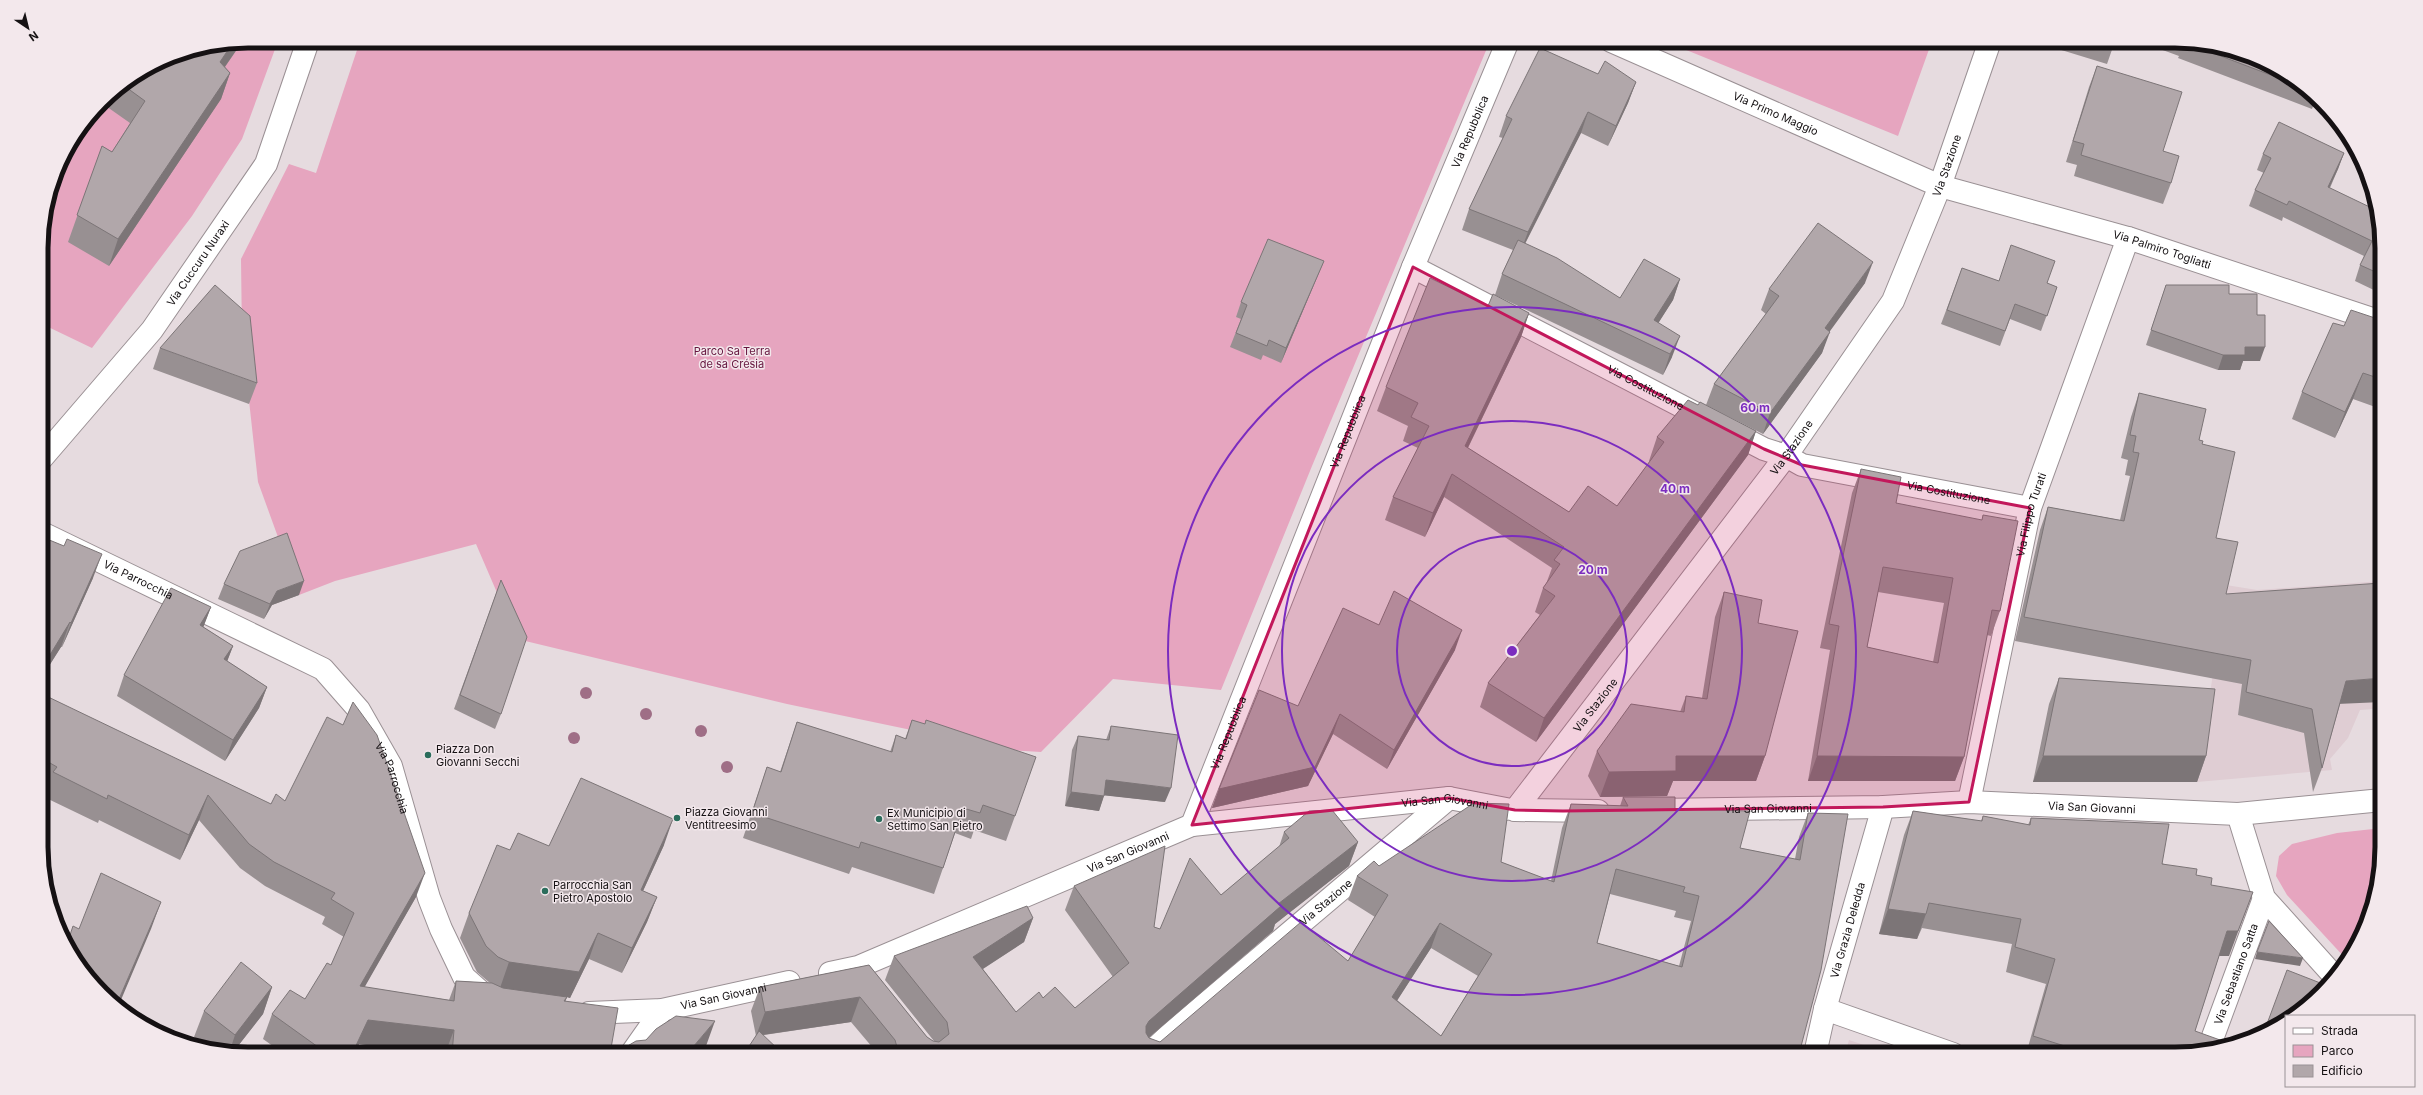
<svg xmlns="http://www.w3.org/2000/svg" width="2423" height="1095" viewBox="0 0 2423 1095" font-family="Inter,sans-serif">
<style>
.built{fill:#dfcdd3}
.green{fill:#e6a5bf}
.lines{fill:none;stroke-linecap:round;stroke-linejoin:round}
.minor-casing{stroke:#9a9094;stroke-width:24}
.tertiary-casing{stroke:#9a9094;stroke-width:24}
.minor{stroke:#fff;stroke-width:22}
.tertiary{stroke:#fff;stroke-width:22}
.tree{fill:#9f6e86}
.wall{fill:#989092;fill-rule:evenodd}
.shaded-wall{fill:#7c7577}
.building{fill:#b1a7aa;stroke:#7c7577;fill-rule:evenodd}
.marked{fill:#c2185b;fill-opacity:0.2;stroke:#c2185b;stroke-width:3;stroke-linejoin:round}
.ring{fill:none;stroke:#7b2cbf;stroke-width:2}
.poi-dot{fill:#2b6d5c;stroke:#f3e8ec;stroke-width:1.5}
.labels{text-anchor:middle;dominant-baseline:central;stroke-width:3;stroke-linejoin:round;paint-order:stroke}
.street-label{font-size:11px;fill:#151113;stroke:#f3e8ec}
.park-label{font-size:11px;fill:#65153e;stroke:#f3e8ec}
.poi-label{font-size:11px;fill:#151113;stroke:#f3e8ec;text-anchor:start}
.rim{fill:none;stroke:#151113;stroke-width:5}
.centre{fill:#7b2cbf;stroke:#f3e8ec;stroke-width:2}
.ring-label{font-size:12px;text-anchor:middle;font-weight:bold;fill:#7b2cbf;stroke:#f3e8ec;stroke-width:3;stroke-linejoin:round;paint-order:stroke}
</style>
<rect width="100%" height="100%" fill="#e6dbdf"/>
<!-- built -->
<path class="built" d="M2381,581l1,121h-10l1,7 -13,1 -12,28 -18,21 2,11 -135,12 29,-197 31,5z
M1849,1040l42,14h-46z"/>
<!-- green -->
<path class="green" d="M248,41h30l-36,98 -50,77 -100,132 -50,-24 -1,-90 21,-77 49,-65 58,-35z
M360,41h1130l-178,425 -91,224 -108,-11 -72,73 -34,-2 -220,-46 -270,-65 -41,-95 -141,37 -36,14 -41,-113 -16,-145 -1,-78 48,-95 27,9z
M1664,41h268l-34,95z
M2382,828v19l-16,80 -20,32 -59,-64 -11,-19 3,-20 13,-12 45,-11z"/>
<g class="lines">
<!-- minor casing -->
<g class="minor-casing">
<g id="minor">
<path id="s1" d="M1940,186l188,52 253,84"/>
<path id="s2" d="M1413,267l351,182 22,7 16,9 228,43"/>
<path id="s3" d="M42,458l110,-128 114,-166 42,-123"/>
<path id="s4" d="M42,533l281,136 36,41 32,56 38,132 12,31 23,48 18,16 11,6"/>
<path id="s5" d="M1969,802l61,-294 98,-270"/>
<path d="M2238,814l26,84 71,79"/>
<path id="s6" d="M1192,825l221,-558 95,-226"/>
<path id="s7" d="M830,973l28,-6 334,-142 257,-27 57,11"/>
<path d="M1825,1009l128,45"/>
<path id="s8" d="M589,1013l73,-3 127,-28"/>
<path id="s9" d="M2208,1050l56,-152"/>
<path d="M631,1054l31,-44"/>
<path id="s10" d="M1149,1054l22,-21 278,-235"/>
<path id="s11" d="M1815,1054l10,-45 58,-202"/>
</g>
</g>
<!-- tertiary casing -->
<g class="tertiary-casing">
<g id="tertiary">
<path id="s12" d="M1611,41l329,145"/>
<path id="s13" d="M1515,810l271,-354 107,-155 47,-115 50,-145"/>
<path d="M1515,810l83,1"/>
<path id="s14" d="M1654,810l229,-3 86,-5 269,12 144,-14"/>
</g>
</g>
<!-- minor -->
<use href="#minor" class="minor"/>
<!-- tertiary -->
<use href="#tertiary" class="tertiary"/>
</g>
<!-- trees -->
<g class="tree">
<circle cx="586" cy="693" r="6"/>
<circle cx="646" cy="714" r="6"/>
<circle cx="701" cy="731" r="6"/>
<circle cx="574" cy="738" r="6"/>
<circle cx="727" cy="767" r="6"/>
</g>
<!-- wall -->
<path class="wall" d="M2047,41h68l-8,23 -62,-19z
M2138,41h37l80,16 46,27 15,14 -4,11 -134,-51 1,-2z
M242,42l-17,25 5,6 -9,26 -112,167 -41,-24 34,-96 10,6 18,-29 -27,-19 8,-12 58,-35z
M2097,66l66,85 8,32 -8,21 -89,-28 3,-11 -11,-3 23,-75z
M1598,74l38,8 -8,21 -20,43 -27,-13 -56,111 95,54 60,-19 -7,21 -15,23 14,34 -9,18 -168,-80 7,-21 11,-24 -51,-20 7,-21 34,-71 -4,-1 7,-21z
M2344,153l-6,16 -8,19 50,33v72l-25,-12 5,-16 4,-9 -81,-39 -1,4 -33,-15 6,-16 9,-17 -7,-3 6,-16z
M1324,261l-6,14 -37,88 -18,-8 -2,5 -31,-13 11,-28 -5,-2 5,-15z
M1962,268l36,13 49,2 10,4 -16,44 -31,-12 -10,27 -59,-22z
M1865,283l-36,48 -7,22 -59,81 -57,-29 8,-21 52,-70 -5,-4 8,-21z
M2166,285l63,9 28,21 3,46h-17l-3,9h-22l-72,-25z
M1488,306l41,7 -8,24 -53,111 101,64 48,-6 33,-45h-1l8,-24 99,-6 -8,24 -212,287 -56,-35 8,-24 52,-68 -5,-3 8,-24 3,-4 6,-16 -108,-71 -19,40 -40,-17 8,-23 25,-49 -15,-7 5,-15 -31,-15 9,-24z
M2381,320v89l-28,-10 -18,39 -43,-19 10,-27 42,-66z
M160,348l97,35 -8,21 -96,-35z
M2139,393l60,47 3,4 14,94 10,56 114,110 -18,64 -9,24 -9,-59 -66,-18 4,-31 -227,-43 25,-111 8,-23 72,13 10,-44 -5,-1 3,-15 -7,-2 10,-41z
M1861,469l35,34 104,108 -9,25 -4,-1 -23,122 -9,24h-147l22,-131 -10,-2 32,-155zM1878,592l66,11 -11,59 -66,-15z
M42,537l51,41 -31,69h-1l-19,30z
M501,580v134l-6,15 -41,-20z
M224,584l75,11 -27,10 -8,14 -46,-20z
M1724,592l34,31 7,133 -9,25h-83l-6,15 -67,1 -12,-21 9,-25 83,-39 6,-16 16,2 13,-81z
M211,607l-8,20 30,19 -6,15 40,26 -8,21 -34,53 -108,-65 7,-21z
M1379,625l76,25 -68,119 -54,-35 -25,52 -96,22 7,-19z
M2059,678l147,78 -9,26h-164l16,-78z
M42,694l374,203 -52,90 85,13 7,-19 34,2 -13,-11 -17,-34 9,-25 41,-63 39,-4 115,-1 -21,46 14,6 -10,25 -25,51 -33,-14 -19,39 -3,-1 -2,4 45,53h-172l-79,-10 -4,10h-71l-21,-15 9,-25 33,-15 26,-34 13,-28 -22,-13 3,-7 -60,-31 -25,-18 -41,-48 -19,40 -81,-40 -1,3 -54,-26 3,-6 -4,-2z
M912,720l103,96 -9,25 -32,-11 -3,9 -16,-6 -12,35 -9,26 -82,-27 -3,7 -106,-36 24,-71 13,5 17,-50 93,30 6,-17 9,4z
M1111,726l54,76 -61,-7 -5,16 -34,-5 7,-56 6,-14 28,4z
M1623,797l52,12 65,39 55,11 4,-22 9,-24 -9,241h-921l-27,-32 -87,13 -8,1 -5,-25 9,-24 109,-22 58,72 6,4h1l-49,-61 9,-24 139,-38 -9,24 -41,27 33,43 27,-14 32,10 38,-31 -48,-67 9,-24 80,41 6,2 61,-34 58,-48 5,-15 74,10 -9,24 -74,58 -2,7 -124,107 11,4 188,-81 27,-44 -27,-17 9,-24 22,-10 122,-4 50,19 11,-53 9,-24 49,2zM1610,894l66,17 -2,6 17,4 -12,45 -82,-23zM1431,948l47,28 -37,60 -44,-36z
M1913,811l68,10 2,-5 45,9 3,-7 165,57 15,10 18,71h-10l-24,75 -7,23h-162l20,-70 -40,-12 6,-28 -90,-16 -5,11 -38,-5 25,-99z
M272,987l-9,27 -29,37 -29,-5 -11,-9 10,-26z"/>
<!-- shaded-wall -->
<path class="shaded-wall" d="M242,42l-32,46 10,-26 12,-18z
M230,73l-9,26 -112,167 9,-27z
M1636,82l-8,21 -20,43 8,-20z
M1588,112l-7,21 -61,120 8,-21z
M2344,153l-6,16 -16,34 6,-16z
M1324,261l-6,14 -37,88 5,-15z
M1873,262l-8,21 -48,66 8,-21z
M1680,279l-7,21 -26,41 7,-21z
M1529,313l-8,24 -64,133 8,-24z
M1830,332l-8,21 -59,81 7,-21z
M1680,336l-8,21 -9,18 7,-21z
M2245,347h20l-5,14h-17l-3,9h-22l5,-15z
M2363,373l-10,26 -18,39 10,-26z
M1756,431l-8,24 -212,287 8,-24z
M1452,474l-8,23 -19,40 8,-24z
M102,554l-9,24 -31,69 9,-24z
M304,581l-5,14 -27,10 -8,14 6,-15 7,-13z
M211,607l-8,21 -3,-3z
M70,622l-9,25 -19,30v-9z
M1462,630l-7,20 -68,119 7,-19z
M233,646l-8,21 -1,-8z
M2382,678v24l-45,2 9,-23z
M267,687l-8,21 -34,53 8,-21z
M1340,714l-7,20 -25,52 -96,22 7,-19z
M1676,756h89l-9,25h-83l-6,15 -67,1 9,-25z
M1817,756l147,1 -9,24h-147z
M2043,756h163l-9,26h-164z
M1106,780l65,8 -6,14 -64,-7z
M1071,792l33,4 -5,15 -34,-5z
M208,795l-9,25 -19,40 9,-25z
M673,819l-9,26 -32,70 9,-25z
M1358,842l-9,24 -74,58 -2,7 -133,114 6,-19 3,-5 129,-117z
M425,873l-9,24 -65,114 9,-25z
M2253,892l-24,64h-11l9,-25z
M657,897l-10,25 -25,51 10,-25z
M161,902l-10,27 -33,78 -2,-1z
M1888,909l38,5 -9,25 -38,-5z
M1033,918l-9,24 -60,39 9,-24z
M1440,923l-9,25 -47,73 8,-24z
M598,933l-9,26 -19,39 -3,-1 -9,24 6,-20 -64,-13 9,-26z
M2257,952l46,6 -3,8 -45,-7z
M272,987l-9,27 -29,37 -4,-1 5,-15z
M860,997l-9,25 -95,14 9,-24z
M368,1020l86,10 -9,24h-7l-79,-10 -4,10h-3z
M715,1021l-9,25 -7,8h-12z"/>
<!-- building -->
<path class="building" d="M2089,41h26l-3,7z
M232,44l-12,18 10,11 -112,166 -41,-24 25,-69 10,6 33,-51 -22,-16 46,-28z
M2189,44l66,13 46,27 4,4z
M1540,48l58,26 7,-13 31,21 -20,44 -28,-14 -60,120 -59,-23 43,-90 -6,-3z
M2097,66l85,26 -19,59 16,5 -8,27 -90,-28 3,-11 -11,-3z
M2279,122l65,31 -16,34 50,24 2,10v53l-20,-9 12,-24 -83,-40 -2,4 -32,-15 16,-32 -8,-4z
M1818,223l55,39 -48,66 5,4 -60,81 -56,-29 65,-88 -10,-7z
M1268,239l56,22 -38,87 -17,-8 -2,6 -31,-13 11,-28 -6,-3z
M1518,240l39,18 63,40 24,-39 36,20 -26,41 26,16 -10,18 -168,-80z
M2011,245l44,16 -8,22 10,4 -10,29 -32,-12 -10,27 -58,-21 15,-42 37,13z
M1430,278l58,28 5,-12 36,19 -64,133 104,66 19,-26 29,20 47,-64 -7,-5 31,-37 10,5 2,-3 56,29 -212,287 -56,-35 67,-87 -12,-8 17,-24 -6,-4 10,-13 -112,-73 -19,39 -40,-16 36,-71 -18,-9 7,-14 -32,-16z
M215,285l35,31 7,67 -97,-35z
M2166,285h63v9h28v21h8v32h-20v8h-22l-72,-25z
M2351,310l30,10v59l-18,-6 -18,39 -43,-20 31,-69 11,3z
M2139,393l67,16 -7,31 4,1 -1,3 33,8 -19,86 22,4 -12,52 155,-11 1,95 -36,3 -24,87 -10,-59 -66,-17 5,-32 -227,-43 24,-110 76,14 15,-68 -6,-1 3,-16 -6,-1z
M1861,469l40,8 -5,26 86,17 1,-5 35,6 -18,90 -8,-1 -28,147 -147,-1 22,-130 -10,-2zM1883,567l70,11 -15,85 -71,-16z
M287,533l17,48 -27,10 -7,13 -46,-20 16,-33z
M42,537l22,9 3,-7 35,15 -31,69 -1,-1 -28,46z
M501,580l26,57 -26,77 -41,-19z
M171,588l40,19 -11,18 33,21 -9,13 43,28 -34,53 -109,-65z
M1394,591l68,39 -68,120 -54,-36 -25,53 -96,22 40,-99 39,16 45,-98 36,17z
M1724,592l38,8 -4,23 40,8 -33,125h-89v15l-67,1 -12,-21 34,-47 53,8 2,-16 21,3z
M2059,678l156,11 -9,67h-163z
M42,694l229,110 5,-10 9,7 42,-84 16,8 10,-23 24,33 48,138 -65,113 94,15 2,-20 36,2 11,5 64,9 -3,4 54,7 -8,46h-158l2,-24 -86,-10 -16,34h-28l1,-2 -53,-38 18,-24 15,9 22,-36 4,2 23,-52 -23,-14 4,-6 -61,-31 -25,-18 -41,-49 -19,40 -81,-40 -1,4 -54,-27 4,-5 -14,-8z
M912,720l13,4 1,-4 110,37 -21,59 -32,-11 -3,8 -17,-5 -20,60 -82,-26 -2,6 -107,-35 15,-46 14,5 16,-50 95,30 4,-17 10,4z
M1111,726l67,9 -7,53 -65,-8 -2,16 -33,-4 7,-56 31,4z
M581,778l92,41 -32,71 16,7 -25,51 -34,-15 -19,39 -70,-10 -11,-5 -12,-11 -17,-33 28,-68 13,5 8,-17 31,13z
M1623,797h52v12l75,2 -10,37 60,12 8,-47 40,1 -27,156 -22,84h-900l-4,-14 -35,-43 -95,15 -5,-25 109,-22 58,72 6,4 6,1 10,-8 -2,-12 -53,-66 133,-50 6,12 -60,39 43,55 23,-20 4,6 12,-11 20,21 54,-45 -55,-77 91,-40 -11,81 6,2 30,-71 31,37 68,-57 -5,-6 25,-21 23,-1 26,32 -80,62 3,2 -132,115 -3,5v7l3,5 11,4 141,-120 47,39 40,-66 -31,-19 17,-15 5,5 95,-63 35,1 -8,58 53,20 17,-78 57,2zM1616,869l69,18 -2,5 16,4 -17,71 -85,-24zM1440,923l52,31 -51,82 -49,-39z
M1913,811l69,10 1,-5 47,9 1,-7 138,6 -7,40 35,5 -1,6 16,3 -1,7 42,7 -15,39h-11l-32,100 39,14 -46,9h-98l-57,-18 22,-77 -40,-12 6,-28 -92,-16 -3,11 -38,-5z
M101,873l60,29 -45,104 -32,-33 -17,-29 6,-18 6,3z
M2269,921l34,37 -46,-6z
M241,962l31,25 -37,48 -31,-24z
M2287,970l41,16 -34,30h-8v5l-22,11z
M676,1016l39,5 -28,33h-73l22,-13 10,-1 10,-11z
M759,1031l24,23h-39z"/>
<!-- marked area -->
<path class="marked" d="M1413,267l351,182 38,16 228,43 -61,294 -86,5 -320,4 -48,-1 -66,-12 -257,27z"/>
<!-- distance rings -->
<g class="ring">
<circle cx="1512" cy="651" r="115"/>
<circle cx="1512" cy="651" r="230"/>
<circle cx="1512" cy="651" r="344"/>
</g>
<!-- markers -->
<g class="poi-dot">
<circle cx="428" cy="755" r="4"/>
<circle cx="677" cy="818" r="4"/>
<circle cx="879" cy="819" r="4"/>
<circle cx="545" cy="891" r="4"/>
</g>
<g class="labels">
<!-- street labels -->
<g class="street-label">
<text stroke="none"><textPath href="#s12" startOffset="180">Via Primo Maggio</textPath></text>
<text stroke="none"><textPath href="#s6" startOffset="747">Via Repubblica</textPath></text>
<text stroke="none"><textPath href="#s13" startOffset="780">Via Stazione</textPath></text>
<text stroke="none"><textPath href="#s1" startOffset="231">Via Palmiro Togliatti</textPath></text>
<text stroke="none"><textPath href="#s3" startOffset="250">Via Cuccuru Nuraxi</textPath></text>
<text stroke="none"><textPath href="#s2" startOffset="262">Via Costituzione</textPath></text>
<text stroke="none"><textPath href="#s6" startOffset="423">Via Repubblica</textPath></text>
<text stroke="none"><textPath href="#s13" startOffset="456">Via Stazione</textPath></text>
<text stroke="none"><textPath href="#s2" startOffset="586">Via Costituzione</textPath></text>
<text stroke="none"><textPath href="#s5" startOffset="294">Via Filippo Turati</textPath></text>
<text stroke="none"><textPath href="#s4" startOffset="107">Via Parrocchia</textPath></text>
<text stroke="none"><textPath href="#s13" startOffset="132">Via Stazione</textPath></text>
<text stroke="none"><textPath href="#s6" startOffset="99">Via Repubblica</textPath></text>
<text stroke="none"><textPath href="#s4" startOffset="443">Via Parrocchia</textPath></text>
<text stroke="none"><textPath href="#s7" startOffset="646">Via San Giovanni</textPath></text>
<text stroke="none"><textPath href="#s14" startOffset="438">Via San Giovanni</textPath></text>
<text stroke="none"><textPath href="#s14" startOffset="114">Via San Giovanni</textPath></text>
<text stroke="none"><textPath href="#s7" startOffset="322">Via San Giovanni</textPath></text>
<text stroke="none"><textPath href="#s10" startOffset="233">Via Stazione</textPath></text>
<text stroke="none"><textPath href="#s11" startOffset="128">Via Grazia Deledda</textPath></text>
<text stroke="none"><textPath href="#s9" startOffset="81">Via Sebastiano Satta</textPath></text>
<text stroke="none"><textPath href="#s8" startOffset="136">Via San Giovanni</textPath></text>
</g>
<!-- park labels -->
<g class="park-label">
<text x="732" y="351">Parco Sa Terra<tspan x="732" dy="13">de sa Crésia</tspan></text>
</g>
<!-- poi labels -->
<g class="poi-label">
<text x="436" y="749">Piazza Don<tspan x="436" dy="13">Giovanni Secchi</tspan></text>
<text x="685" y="812">Piazza Giovanni<tspan x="685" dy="13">Ventitreesimo</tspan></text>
<text x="887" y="813">Ex Municipio di<tspan x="887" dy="13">Settimo San Pietro</tspan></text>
<text x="553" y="885">Parrocchia San<tspan x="553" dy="13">Pietro Apostolo</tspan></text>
</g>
</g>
<!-- crop -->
<path d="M0 0H2423V1095H0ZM248 48H2175A200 200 0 0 1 2375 248V847A200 200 0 0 1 2175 1047H248A200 200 0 0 1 48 847V248A200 200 0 0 1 248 48Z" fill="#f3e8ec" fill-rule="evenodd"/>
<path class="rim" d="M248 48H2175A200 200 0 0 1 2375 248V847A200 200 0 0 1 2175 1047H248A200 200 0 0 1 48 847V248A200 200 0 0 1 248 48Z"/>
<circle cx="1512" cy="651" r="6" class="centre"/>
<g class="ring-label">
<text x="1755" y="412">60 m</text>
<text x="1675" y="493">40 m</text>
<text x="1593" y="574">20 m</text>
</g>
<!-- legend -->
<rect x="2285" y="1015" width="130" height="72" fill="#f3e8ec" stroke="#9a9295"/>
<rect x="2293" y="1028" width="20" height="6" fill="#ffffff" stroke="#9a9295"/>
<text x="2321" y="1035" font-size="12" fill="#151113">Strada</text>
<rect x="2293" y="1045" width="20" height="12" fill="#e6a5bf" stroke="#9a9295"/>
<text x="2321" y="1055" font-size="12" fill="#151113">Parco</text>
<rect x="2293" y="1065" width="20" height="12" fill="#b1a7aa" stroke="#9a9295"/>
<text x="2321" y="1075" font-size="12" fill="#151113">Edificio</text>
<!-- north arrow -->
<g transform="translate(28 28) rotate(145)" stroke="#f3e8ec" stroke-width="3" paint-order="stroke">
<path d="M0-3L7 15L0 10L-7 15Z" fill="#151113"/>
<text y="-6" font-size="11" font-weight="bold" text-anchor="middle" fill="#151113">N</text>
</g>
</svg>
